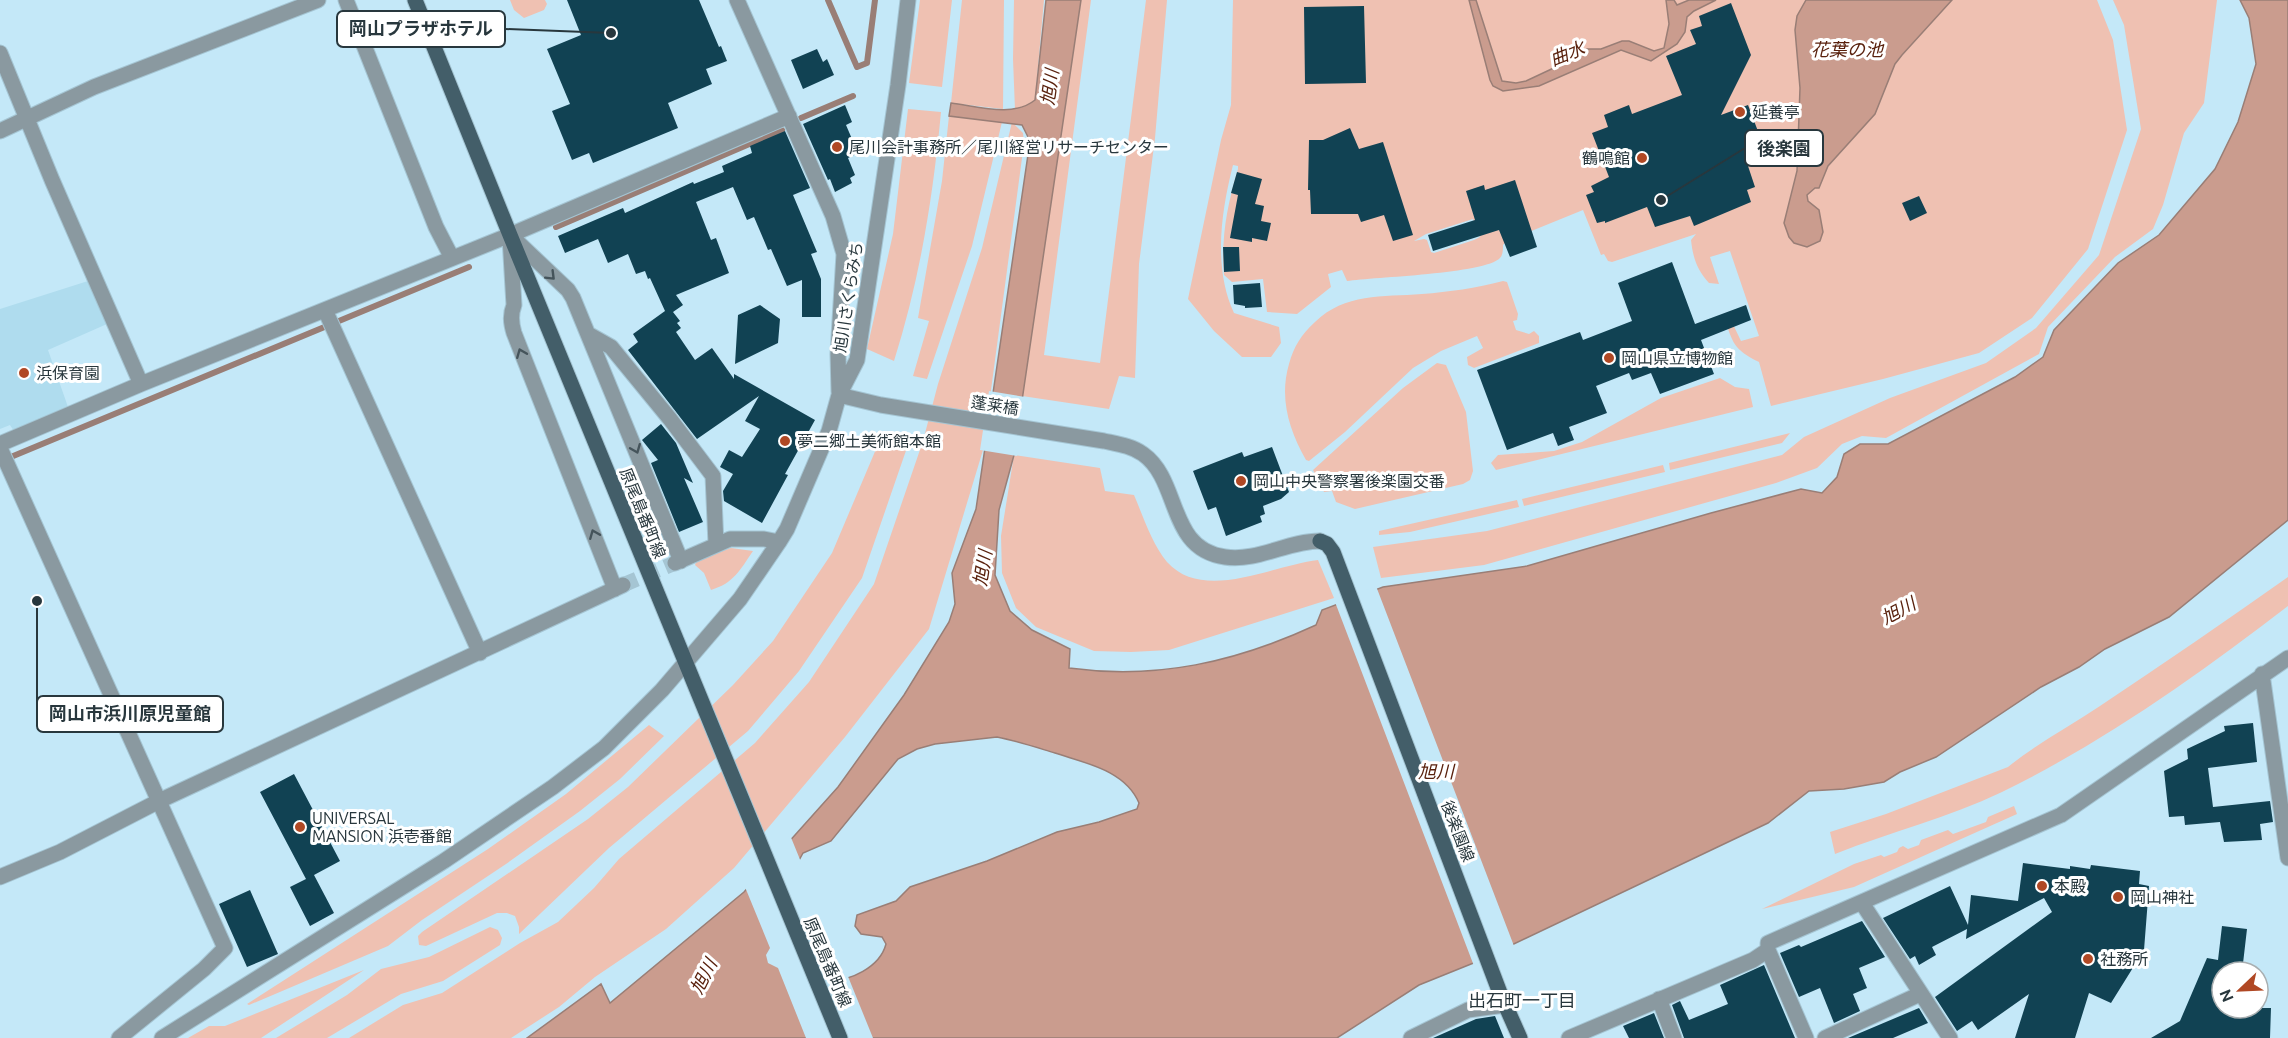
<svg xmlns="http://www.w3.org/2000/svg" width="2288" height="1038" viewBox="0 0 2288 1038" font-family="Ubuntu,'Noto Sans JP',sans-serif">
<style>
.built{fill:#afdcee}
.green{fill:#efc1b2;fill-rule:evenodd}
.water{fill:#ca9c8e;stroke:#997e76;stroke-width:1.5;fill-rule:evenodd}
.pier{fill:#c4e8f8}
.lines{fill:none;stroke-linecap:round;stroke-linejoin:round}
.stream{stroke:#997e76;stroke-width:6}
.building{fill:#114253}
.minor-tunnel{stroke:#a5c5d3;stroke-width:15;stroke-dasharray:15 8;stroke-linecap:butt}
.minor-casing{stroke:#a5c5d3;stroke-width:17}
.major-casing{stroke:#a5c5d3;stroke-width:17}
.minor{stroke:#8a99a0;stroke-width:15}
.major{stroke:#435e69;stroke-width:15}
.oneway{stroke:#45545b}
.poi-dot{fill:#b04824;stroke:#fff;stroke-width:2}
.labels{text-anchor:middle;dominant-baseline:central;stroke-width:6;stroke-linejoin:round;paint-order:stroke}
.poi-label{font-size:16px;fill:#28373d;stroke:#fff;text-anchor:start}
.street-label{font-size:16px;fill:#28373d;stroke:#fff}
.water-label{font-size:18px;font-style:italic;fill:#59210d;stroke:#fff}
.neighbourhood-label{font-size:18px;fill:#28373d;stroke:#fff}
.leader{fill:none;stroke:#28373d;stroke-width:2}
.callout-dot{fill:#28373d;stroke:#fff;stroke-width:2}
.callout{fill:#fff;stroke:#28373d;stroke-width:2}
.callout-label{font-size:18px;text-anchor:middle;font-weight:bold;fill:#28373d}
</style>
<rect width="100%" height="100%" fill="#c4e8f8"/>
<!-- built -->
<path class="built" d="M88,281l19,43 -59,26 20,57 -54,24 -4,-6 -10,4v-120z"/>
<!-- green -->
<path class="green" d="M510,0h35l2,4 -3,6 -20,8 -10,-8z
M920,0h32l-10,87 -33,-4z
M962,0h42l-1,109 -52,-6z
M1014,0h30l-9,100 -9,7 -11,3 -2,-51z
M1081,0h10l-47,355 56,8 46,-363h21l-12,138 -16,126 -4,114 -16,-2 -10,33 -87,-13z
M1233,0h864l16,40 14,90 -39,119 -56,69 -53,35 -96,26 -112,27 -12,-44c-26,-13 -26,-19 -35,-45l4,-3 13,27 18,-5 -29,-85 -20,6 9,27 -10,-1c-12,-13 -16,-25 -18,-43l5,-6 -84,28 -4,-1 -4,-7 -3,1 -18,-45 -76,31 -4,4c0,4 0,10 -3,13 -15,16 -126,19 -153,23l-5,-11 -14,4 3,13 -34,27 -30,-2 -4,-33 -31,3 -8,-7c-3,-38 3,-69 14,-106v-3l-5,-1c-12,47 -20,103 1,148l45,14 2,16 -10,14h-29l-28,-26 -26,-32 33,-159 10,-35zM1473,219l7,18 -6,3 -40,13 -3,-1 -4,-12 -3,-1 -10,2 12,-7z
M2113,0h104l-13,103 -20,30 -21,72 -10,24 -38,28 -67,70 -9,27 -153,84 -24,-2 -20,8 -25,24 -41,15 -292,82 -103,13 -8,-31 114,-16 295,-76 22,-18 86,-39 96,-35 50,-35 63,-73 42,-126 -17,-104z
M908,109l33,3c-8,85 -21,167 -47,249l-27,-12 26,-115z
M949,116l53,6 -30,124 -45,133 -14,-3 16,-55 -11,-3 24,-137z
M1012,122l11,11 1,10 -41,307 -54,179 -84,108 -111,131 -68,61 -71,48 -36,30 -48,31h-162l54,-33 39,-12 78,-50 38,-21 36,-34 25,-29 136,-116 54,-61 65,-98 49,-143 15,-57 44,-136z
M1503,281l4,1 11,32 -1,6 -4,1 3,9 13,4 5,-3 5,5v7l-65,25 -6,-3 -1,-8 16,-9 -6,-12 -36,15 -28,17 -68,64 -36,29 -3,-1c-17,-30 -27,-62 -17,-96 5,-18 12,-29 26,-42 30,-29 67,-25 107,-28 27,-2 54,-6 81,-13z
M1437,363l9,2 20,47 7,59 -3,9 -7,4 -108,25 -19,-7 -4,-11 -8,1 -11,-22 90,-82z
M1720,378l15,9 14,2 4,18 -257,63 -5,-7 7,-8 56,-4 28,-9 79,-44z
M1790,433l-8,10 -112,27 -1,-7z
M882,435l28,4 -48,139 -63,93 -51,60 -139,117 -90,86v-7l-4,-11 -8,-3h-10l-71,33 -7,-1 -1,-9 4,-4 166,-113 40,-32 105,-102 40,-44 59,-88z
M1014,455l86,13 5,23 29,4c9,21 18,49 33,67 37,41 106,3 151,-2l16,38 -165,52 -38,2 -37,-1 -58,-24 -20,-19 -14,-35 -1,-37z
M1663,465l2,7 -141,34 -2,-7z
M1517,500l2,7 -109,25 -31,3v-4z
M731,548l22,3c-13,19 -19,32 -42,39l-7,-17 -9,-8 2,-5z
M2288,577v29c-90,69 -184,136 -286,186 -54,26 -112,40 -167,62l-5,-22 56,-18 122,-47c28,-23 61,-40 92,-61 63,-42 126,-85 188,-129z
M649,725l15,11 -44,43 -40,32 -74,53 -84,56 -34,26 -139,59 -2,-1 241,-155 78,-55z
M2014,806l3,8 -163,73 -92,22 92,-45 27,-9 3,2 13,-5 2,-4 4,-2 5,3 11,-4 2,-5 27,-10 5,4 33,-12 2,-5z
M490,927l8,3 4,8 -2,7 -57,36 -42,13 -74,44h-51l71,-43 34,-26 48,-12z
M364,970l-103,68h-73l21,-12h16z"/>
<!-- water -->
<path class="water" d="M1046,0h35l-67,455 -15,55 -4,65 15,36 22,19 38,19 -1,19c88,12 167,-6 247,-43l6,-15 61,-23 144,-21 184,-53 90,-24 21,4 15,-16 7,-23 16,-10h28l127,-67 28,-20 11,-27 64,-67 41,-28 56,-66 23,-47 18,-58 -7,-46 -9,-18h48v520l-119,97 -64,32 -26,18 -38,20 -105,70 -36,15 -16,10 -40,7 -35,2 -41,32 -292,139 -57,23 -82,53h-810l74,-54 9,19 134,-111 94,-105 66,-92 45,-73 6,-18 -3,-31 24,-64 54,-368 -8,-16 -73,-9 2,-13c26,3 62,15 84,-3zM997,737c20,4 38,10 58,16 30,10 70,17 84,50l-2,6 -38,13 -42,10 -70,29 -77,26 -14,14 -39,14 -2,11 6,8 21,3 4,7c-6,23 -36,38 -59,36l-33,-80 -3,-25 12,-22 28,-12 67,-82 19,-10 18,-5z
M1469,0h7l26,81 14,2 10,-2 49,-23 12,-9h14l21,-8h7l25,10 10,-3 5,-24 -3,-24h8l3,5 12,-5h27l-22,11 -7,6 -2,15 -8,12 -26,17 -30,-11 -82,36 -36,5 -10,-5 -3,-6z
M1806,0h146l-50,55 -7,9 -20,50 -47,52 -9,22h-4l-8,7 1,6 11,9 4,22 -3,9 -13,6 -13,-4 -5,-6 -5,-14 13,-52 3,-83 -5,-58 2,-14z"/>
<!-- pier -->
<path class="pier" d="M989,391l36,6 -8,59 -37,-6z
M1376,586l138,360 -40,20 -139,-364z
M790,835l11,27 -7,14 3,24 32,77 18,-3 26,64h-67l-28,-70 -10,-5 -2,-8 4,-7 -25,-61z"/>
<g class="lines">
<!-- stream -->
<path class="stream" d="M828,0l29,67 10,-4 8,-63
M801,118l52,-22
M556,227l226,-97
M6,459l463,-192"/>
</g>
<!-- building -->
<path class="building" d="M567,0h132l20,47 2,-1 6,15 -21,8 6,15 -44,19 10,25 -85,35 -4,-10 -17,7 -20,-49 18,-7 -23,-55 34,-14z
M1731,3l20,52 -30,60 27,-10 19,50 -20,8 8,24 -8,3 4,12 -57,24 -4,-10 -35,11 -8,-20 -42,16v-2l-8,2 -11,-28 8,-3 -3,-6 18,-9 -17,-44 16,-6 -4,-12 25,-10 3,9 50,-19 -16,-39 30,-12 -6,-14 12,-4 -3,-10z
M1364,6l2,77 -61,1 -1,-77z
M817,49l6,13 4,-3 7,16 -31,14 -12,-29z
M845,105l7,17 -6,3 12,28 -10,5 7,17 -5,3 2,5 -17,9 -5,-13 -2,1 -25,-56z
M1350,128l9,21 24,-7 30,93 -20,6 -9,-26 -23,7 -3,-8h-47l-1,-24h-2l1,-50h14z
M785,131l25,57 -17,7 24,57 -6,2 10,25v38h-19v-37l-15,6 -16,-37 -3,1 -14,-33 -7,3 -14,-33 -37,15 15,38 5,-2 13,35 -53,22 7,10 -10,7 7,9 -3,2 4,5 -5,4 19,28 17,-12 22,31v-5l81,46 -30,54 3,1 -26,48 -38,-22 -1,-10 10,-17 -13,-7 9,-17 13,7 18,-28 -15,-8 14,-25 -62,43 -69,-89 10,-8 -5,-8 32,-23 -15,-33 -2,1 -3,-8 -9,3 -8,-20 -20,9 -10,-24 -33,14 -7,-17 65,-28 2,5 68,-31 1,2 30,-12 -2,-6 30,-13 -2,-7z
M1237,172l25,7 -7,25 9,2 -3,15 10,2 -4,18 -15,-3v4l-22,-4 8,-43 -7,-2z
M1515,180l22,67 -27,10 -11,-27 -66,21 -5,-16 47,-15 -9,-29 18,-6 1,5z
M1919,196l8,17 -17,8 -8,-18z
M1223,247h16l1,24 -16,1z
M1672,262l23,62 51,-19 5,15 -50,20 13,34 -54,20 -9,-21 -19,7 -3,-7 -33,13 11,27 -38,14 5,13 -16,6 -5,-13 -46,17 -30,-80 103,-38 3,8 49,-19 -14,-38z
M1260,283l2,24 -17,1v-2l-11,-2 -1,-19z
M760,305l20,14 -2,24 -43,21 3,-49z
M661,424l15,19 17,40 -9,-5 19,44 -24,10 -28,-69 7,-3 -16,-20z
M1272,447l17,45 -8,7 -18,7 2,8 -5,2 2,6 -36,14 -10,-29 -8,3 -15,-39 49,-19 2,5z
M2253,723l4,39 -49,6 5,39 57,-6 3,21 -13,2 2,16 -38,2 -4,-20 -35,3 -1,-9 -15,1 -5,-46 24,-12 -1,-10 38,-18 -1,-5z
M294,774l46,87 -26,14 20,38 -24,13 -20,-39 16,-8 -46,-87z
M2023,863l47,6v-3l20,3 1,-4 49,6 -1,13 10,2 -5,64 -33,53 -22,-10 -14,45h-60l14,-44 -51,36 -6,-9 -15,10 -22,-34 117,-85 -8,-14 -78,41 1,-10 -35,18 4,8 -17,10 -4,-9 -5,3 -27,-41 67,-32 18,39 3,-30 47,6z
M250,890l28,64 -31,13 -28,-63z
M1862,921l23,36 -26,11 8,20 -14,6 7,17 -26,12 -14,-35 -21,9 -19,-44 19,-8 2,2z
M2222,926l25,3 -5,43h-20v36h49l-1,30h-119l29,-17 27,-63 11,2z
M1764,965l31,73h-111l-12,-33 8,-4 9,19 39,-16 -8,-19z
M1919,1008l9,15 -35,15h-45z
M1654,1013l10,25h-35l-6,-12z
M1495,1016l9,22h-71l43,-19z"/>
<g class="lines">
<!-- minor-tunnel -->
<path class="minor-tunnel" d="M623,585l52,-22"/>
<!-- minor casing -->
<g class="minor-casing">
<path id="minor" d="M346,0l90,227 16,31
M737,0l96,216 11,38 -6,100 1,38
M0,53l52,127 89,204
M0,131l94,-44 224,-87
M510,235l58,55 5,8 108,263
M510,238l4,67c-4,10 -3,18 0,28l101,256
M325,310l155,343
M588,334l23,13 59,72 43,57 3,68
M839,395l42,10 223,36c14,3 28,5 39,13 38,27 24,95 82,103 32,5 63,-16 95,-16
M0,444l141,-60 369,-149 279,-119
M0,448l225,500 -21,21 -85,69
M675,563l55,-24h34l15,3
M2262,674l26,184
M0,877l60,-25 99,-51 464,-216
M1862,903l88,135
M1768,950l38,88
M1659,999l15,39
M162,1038l282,-177 109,-74 51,-39 58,-58 78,-91 39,-57 8,-13 42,-98 10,-36 18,-35 41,-275 10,-85
M1411,1038l57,-28 37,-5
M1569,1038l184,-78 15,-10v-7l293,-128 227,-157
M1825,1038l95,-44"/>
</g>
<!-- major casing -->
<g class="major-casing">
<path id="major" d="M415,0l95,235 330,803
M1320,541l7,3 6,8 167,441 20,45"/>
</g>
<!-- minor -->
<use href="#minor" class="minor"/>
<!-- major -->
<use href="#major" class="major"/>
</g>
<!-- one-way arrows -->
<defs><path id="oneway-chevron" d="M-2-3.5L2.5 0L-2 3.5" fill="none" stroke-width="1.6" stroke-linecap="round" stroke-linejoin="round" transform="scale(1.5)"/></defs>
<g class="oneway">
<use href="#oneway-chevron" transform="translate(551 276) rotate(45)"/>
<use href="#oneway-chevron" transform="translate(521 353) rotate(-112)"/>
<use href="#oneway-chevron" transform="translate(636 449) rotate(68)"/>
<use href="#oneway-chevron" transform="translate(594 534) rotate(-112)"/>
</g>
<!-- markers -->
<g class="poi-dot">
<circle cx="1740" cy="112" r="6"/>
<circle cx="837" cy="147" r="6"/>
<circle cx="1642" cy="158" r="6"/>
<circle cx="1609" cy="358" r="6"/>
<circle cx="24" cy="373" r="6"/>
<circle cx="785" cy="441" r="6"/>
<circle cx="1241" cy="481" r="6"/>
<circle cx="300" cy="827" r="6"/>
<circle cx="2042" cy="886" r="6"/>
<circle cx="2118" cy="897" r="6"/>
<circle cx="2088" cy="959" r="6"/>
</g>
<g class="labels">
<!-- poi labels -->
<g class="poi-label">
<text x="1752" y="112">延養亭</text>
<text x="849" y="147">尾川会計事務所／尾川経営リサーチセンター</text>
<text x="1630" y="158" text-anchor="end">鶴鳴館</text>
<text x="1621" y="358">岡山県立博物館</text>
<text x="36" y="373">浜保育園</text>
<text x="797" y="441">夢二郷土美術館本館</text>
<text x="1253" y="481">岡山中央警察署後楽園交番</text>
<text x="312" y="818">UNIVERSAL<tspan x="312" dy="18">MANSION 浜壱番館</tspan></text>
<text x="2054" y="886">本殿</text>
<text x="2130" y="897">岡山神社</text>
<text x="2100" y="959">社務所</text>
</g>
<!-- street labels -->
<g class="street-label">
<text transform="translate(848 297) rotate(-81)">旭川さくらみち</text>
<text transform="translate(995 405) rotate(9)">蓬莱橋</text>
<text transform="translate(643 513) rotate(68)">原尾島番町線</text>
<text transform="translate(1458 831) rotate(69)">後楽園線</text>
<text transform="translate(828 962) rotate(67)">原尾島番町線</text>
</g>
<!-- water labels -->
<g class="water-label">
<text x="1847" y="49">花葉の池</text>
<text transform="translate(1567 53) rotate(-22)">曲水</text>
<text transform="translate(1049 87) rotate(-82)">旭川</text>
<text transform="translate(982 568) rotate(-81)">旭川</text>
<text transform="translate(1898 610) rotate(-28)">旭川</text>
<text x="1436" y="771">旭川</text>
<text transform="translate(703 976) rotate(-63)">旭川</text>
</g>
<!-- neighbourhood labels -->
<g class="neighbourhood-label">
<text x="1522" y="1000">出石町一丁目</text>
</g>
</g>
<!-- callouts -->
<path class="leader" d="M611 33L505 29M1661 200L1745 148M37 601L37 714"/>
<g class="callout-dot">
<circle cx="611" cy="33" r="6"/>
<circle cx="1661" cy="200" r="6"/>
<circle cx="37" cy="601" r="6"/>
</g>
<g class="callout">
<rect x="337" y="11" width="168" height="36" rx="6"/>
<rect x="1745" y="130" width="78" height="36" rx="6"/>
<rect x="37" y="696" width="186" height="36" rx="6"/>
</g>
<g class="callout-label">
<text x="421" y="35">岡山プラザホテル</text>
<text x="1784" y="155">後楽園</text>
<text x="130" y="720">岡山市浜川原児童館</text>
</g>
<!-- north arrow -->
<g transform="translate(2240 990) rotate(247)"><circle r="28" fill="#ffffff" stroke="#a9afb1" stroke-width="1.5"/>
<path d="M0-4.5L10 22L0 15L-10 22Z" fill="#b04824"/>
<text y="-9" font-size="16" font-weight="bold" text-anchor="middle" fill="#28373d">N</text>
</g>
</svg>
